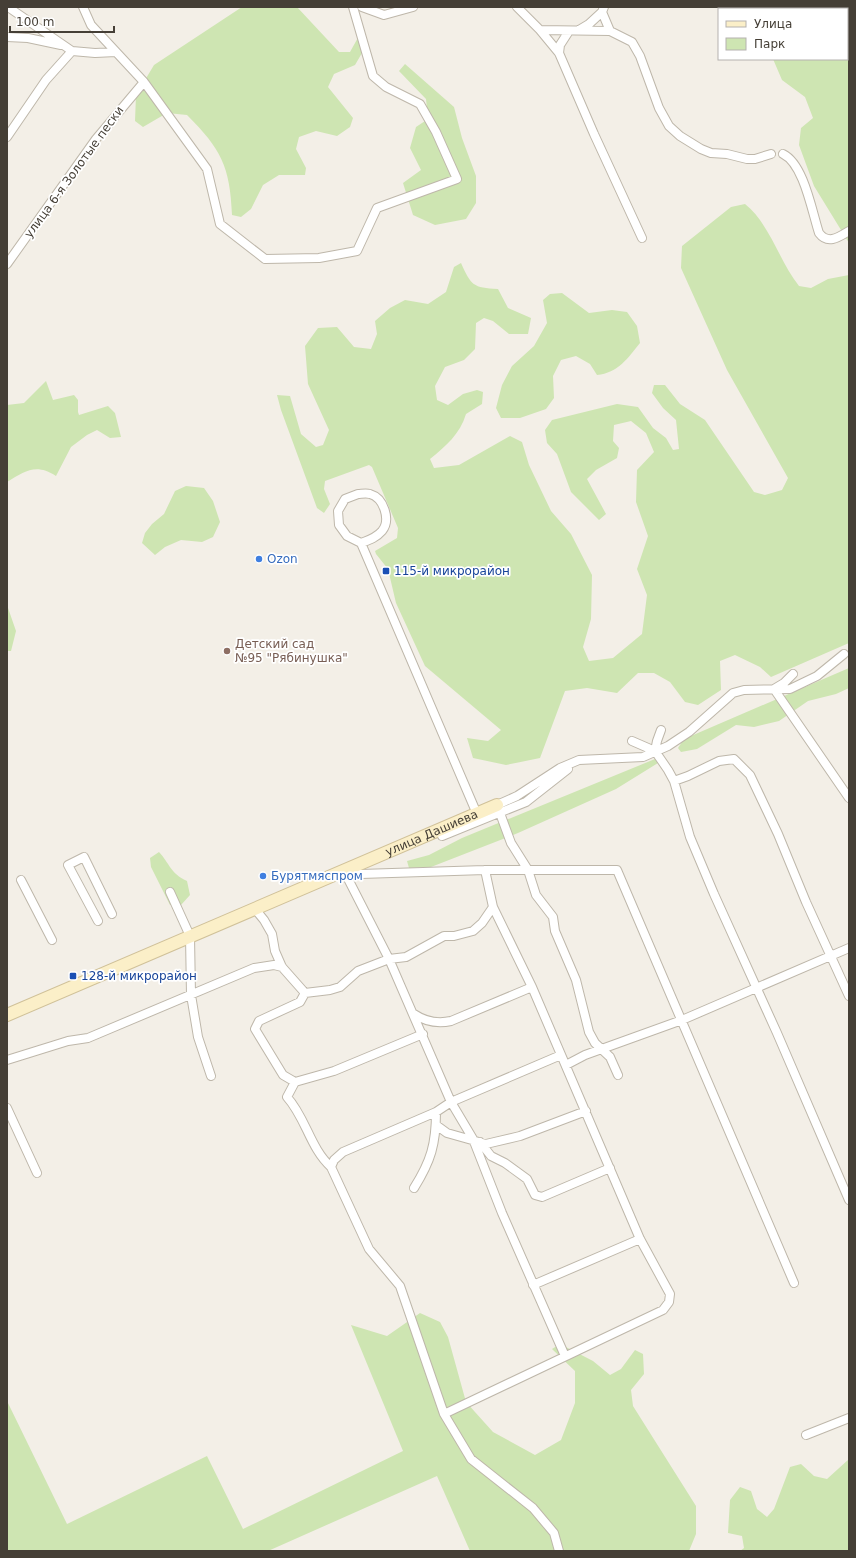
<svg xmlns="http://www.w3.org/2000/svg" width="856" height="1558" viewBox="0 0 856 1558" font-family="'DejaVu Sans',sans-serif">
<style>
.green{fill:#cee5b2}
.lines{fill:none;stroke-linecap:round;stroke-linejoin:round}
.street-casing{stroke:#beb7aa;stroke-width:10}
.secondary-casing{stroke:#d0c199;stroke-width:14}
.street{stroke:#fff;stroke-width:8}
.secondary{stroke:#fbefc8;stroke-width:12}
.shop-dot{fill:#3f7fe0;stroke:#fff;stroke-width:1.5}
.transit-dot{fill:#1a4fb4;stroke:#fff;stroke-width:1.5}
.education-dot{fill:#8d6e63;stroke:#fff;stroke-width:1.5}
.labels{text-anchor:middle;dominant-baseline:central;stroke-width:3.5;stroke-linejoin:round;paint-order:stroke}
.street-label{font-size:12px;fill:#453f36;stroke:#fff}
.shop-label{font-size:12px;fill:#366cbe;stroke:#fff;text-anchor:start}
.transit-label{font-size:12px;fill:#164399;stroke:#fff;text-anchor:start}
.education-label{font-size:12px;fill:#785e54;stroke:#fff;text-anchor:start}
</style>
<rect width="100%" height="100%" fill="#f3efe7"/>
<!-- green -->
<path class="green" d="M242,7h55l42,45h11l10,-18 2,19 -7,12 -21,9 -6,13 25,31 -3,9 -13,9 -21,-5 -17,6 -3,12 10,19 -1,7h-26l-16,10 -12,24 -10,8 -9,-2c-2,-49 -11,-66 -45,-100l-20,-2 -24,14 -8,-6 1,-26 18,-30z
M768,7h81v236l-35,-57 -15,-41 2,-17 12,-10 -8,-21 -23,-17 -9,-21h74v-50h-78z
M405,64l49,43 8,31 14,38v27l-10,16 -31,6 -22,-10 -10,-32 18,-13 -11,-22 6,-21 12,-8 -2,-20 -27,-28z
M745,204c25,20 34,57 54,82l12,2 17,-9 21,-4v368l-78,34 -11,-10 -25,-12 -15,6 1,29 -23,15 -13,-3 -15,-20 -16,-9h-16l-21,20 -30,-5 -22,3 -25,67 -34,7 -33,-7 -6,-20 21,3 13,-11 -76,-64 -29,-63 -8,-34 -12,-15 -1,-3 22,-13 1,-10 -26,-61 -3,-2 -44,16 -1,8 6,15 -6,9 -7,-5 -36,-98 -4,-15 13,1 11,38 15,13 7,-2 6,-15 -21,-46 -3,-38 13,-18 19,-1 17,20 17,2 6,-15 -2,-13 15,-13 15,-8 23,4 18,-12 8,-25 7,-4c10,22 12,25 37,26l10,19 23,10 -3,16h-19l-16,-13 -9,-3 -8,5 -1,26 -11,11 -19,7 -10,19 2,14 11,5 15,-11 14,-4 6,2 -1,12 -16,10c-6,20 -20,32 -36,45l4,9 25,-3 51,-29 12,6 7,23 22,46 20,23 21,41 -1,44 -8,28 6,14 24,-3 29,-24 5,-39 -10,-26 11,-33 -12,-34 1,-32 17,-18 -8,-19 -15,-12 -17,4 -1,16 6,7 -2,10 -21,12 -9,9 19,35 -7,6 -28,-28 -14,-38 -10,-11 -2,-13 7,-10 65,-16 21,3 15,21 13,10 7,12 6,-1 -3,-29 -13,-12 -11,-15 2,-8h11l15,19 25,16 49,72 11,3 17,-5 6,-12 -61,-108 -46,-102 1,-22 49,-39z
M562,293l27,20 23,-3 15,2 10,14 3,17c-12,15 -22,30 -43,32l-7,-11 -14,-8 -15,4 -8,16 1,22 -8,11 -26,9h-19l-5,-10 6,-23 10,-19 22,-20 13,-23 -4,-23 7,-6z
M46,381l7,19 21,-5 4,5v12l1,3 29,-9 7,7 6,24 -11,1 -13,-8 -10,5 -16,12 -15,29c-20,-13 -31,-5 -49,6v-77l17,-2z
M186,486l18,2 9,13 7,21 -7,15 -11,5 -21,-2 -16,7 -10,8 -13,-12 3,-10 7,-9 12,-10 11,-23z
M7,605l9,26 -5,20h-4z
M849,668v20l-13,6 -28,7 -29,20 -25,6 -18,-2 -39,24 -16,3 -3,-4 6,-9z
M655,759l3,4 -42,26 -98,44 -87,34 -22,1 -2,-7 22,-6 33,-17z
M159,852c11,12 11,21 28,29l3,14 -9,10h-11l-19,-38 -1,-9z
M420,1313l20,9 8,15 18,65 27,30 42,23 26,-15 14,-37v-32l-23,-22 8,-5 33,17 17,14 11,-6 14,-19 8,4 1,20 -13,16 2,16 63,100v28l-7,17h-219l-33,-75 -169,75h-261v-150l60,123 140,-68 36,73 160,-78 -52,-126 36,11z
M849,1459v92h-109l4,-3 -2,-12 -14,-3 2,-33 10,-13 11,4 6,18 10,8 7,-8 16,-42 11,-3 13,12 13,3z"/>
<g class="lines">
<!-- street casing -->
<g class="street-casing">
<path id="street" d="M8,7l64,44 23,2 21,-1
M83,7l8,18 53,57 63,87 13,55 45,35 54,-1 38,-7 20,-43 80,-29 -21,-47 -16,-28 -34,-17 -13,-11 -20,-69
M362,7l22,8 29,-8
M517,7l23,23 70,1 -8,-19 2,-5
M540,30l19,23 35,81 48,104
M579,30l10,-6 13,-12
M610,31l22,11 8,14 19,52 10,18 11,10 21,13 10,4 16,1 20,5h8l16,-5
M7,37l21,1 33,7
M559,53l1,-8 9,-14
M7,137l39,-57 26,-29
M783,154c21,10 29,58 36,79 9,12 20,4 30,-2
M7,264l89,-125 48,-57
M358,494c3,0 8,-1 12,0 14,4 21,26 12,37 -6,7 -13,9 -21,12l-14,-7 -8,-11 -1,-14 7,-12z
M361,543l116,271
M793,674l-9,9 -10,6 75,109
M632,741l23,10 13,19 6,11 16,56 24,57 63,139 72,167
M655,751l2,-10 4,-11
M674,781l14,-5 31,-15 15,-2 16,16 28,59 28,68 43,94
M442,836l84,-34 42,-33
M344,871l45,88 62,143 22,37 29,74 63,143
M345,871l16,3 124,-4h132l177,413
M21,880l31,60
M170,892l20,44 1,59 7,42 13,39
M255,909l9,11 8,14 3,17 7,16 23,26 -5,9 -41,19 -4,8 28,46 12,7 -8,15c19,21 23,51 44,70l38,82 31,37 44,128 27,45 62,49 21,25 5,18
M98,921l-30,-56 16,-8 28,57
M305,993l25,-3 10,-3 18,-16 31,-12 17,-2 38,-21h10l19,-5 9,-8 11,-16
M414,1014c12,8 23,10 37,7l81,-34
M7,1060l61,-19 20,-3 166,-70 20,-3 8,2
M566,1065l19,-10 97,-35 167,-72
M618,1075l-8,-18 -15,-14 -6,-11 -13,-52 -21,-49 -2,-14 -17,-22 -8,-25 -17,-27 -14,-38 20,-9 43,-28 19,-8 64,-3 25,-11 21,-14 44,-39 11,-3 46,-1 27,-13 27,-22
M295,1082l39,-11 89,-37
M7,1108l30,65
M436,1125l11,8 39,11 34,-8 66,-25
M480,1142l11,14 14,7 22,16 8,16 7,2 68,-29
M331,1167l3,-7 9,-8 93,-40 15,-10 110,-47
M414,1188c17,-27 22,-44 22,-76
M533,1285l107,-46
M444,1414l219,-104 6,-8 1,-8 -30,-55 -108,-252 -39,-80 -8,-37
M806,1435l43,-17"/>
</g>
<!-- secondary casing -->
<g class="secondary-casing">
<g id="secondary">
<path id="s1" d="M7,1015l490,-210"/>
</g>
</g>
<!-- street -->
<use href="#street" class="street"/>
<!-- secondary -->
<use href="#secondary" class="secondary"/>
</g>
<!-- markers -->
<g class="shop-dot">
<circle cx="259" cy="559" r="4"/>
<circle cx="263" cy="876" r="4"/>
</g>
<g class="transit-dot">
<rect x="382" y="567" width="8" height="8" rx="2"/>
<rect x="69" y="972" width="8" height="8" rx="2"/>
</g>
<circle class="education-dot" cx="227" cy="651" r="4"/>
<g class="labels">
<!-- street labels -->
<g class="street-label">
<text transform="translate(74 172) rotate(-54)">улица 6-я Золотые пески</text>
<text stroke="none"><textPath href="#s1" startOffset="462">улица Дашиева</textPath></text>
</g>
<!-- shop labels -->
<g class="shop-label">
<text x="267" y="559">Ozon</text>
<text x="271" y="876">Бурятмяспром</text>
</g>
<!-- transit labels -->
<g class="transit-label">
<text x="394" y="571">115-й микрорайон</text>
<text x="81" y="976">128-й микрорайон</text>
</g>
<!-- education labels -->
<g class="education-label">
<text x="235" y="644">Детский сад<tspan x="235" dy="14">№95 "Рябинушка"</tspan></text>
</g>
</g>
<!-- border -->
<rect width="856" height="1558" fill="none" stroke="#453f36" stroke-width="16"/>
<!-- legend -->
<rect x="718" y="8" width="130" height="52" fill="#ffffff" stroke="#b5b2af"/>
<rect x="726" y="21" width="20" height="6" fill="#fbefc8" stroke="#b5b2af"/>
<text x="754" y="28" font-size="12" fill="#453f36">Улица</text>
<rect x="726" y="38" width="20" height="12" fill="#cee5b2" stroke="#b5b2af"/>
<text x="754" y="48" font-size="12" fill="#453f36">Парк</text>
<!-- scale -->
<path d="M10 26v6h104v-6" fill="none" stroke="#453f36" stroke-width="2"/>
<text x="16" y="26" font-size="12" fill="#453f36" stroke="#ffffff" stroke-width="3" paint-order="stroke">100 m</text>
</svg>
